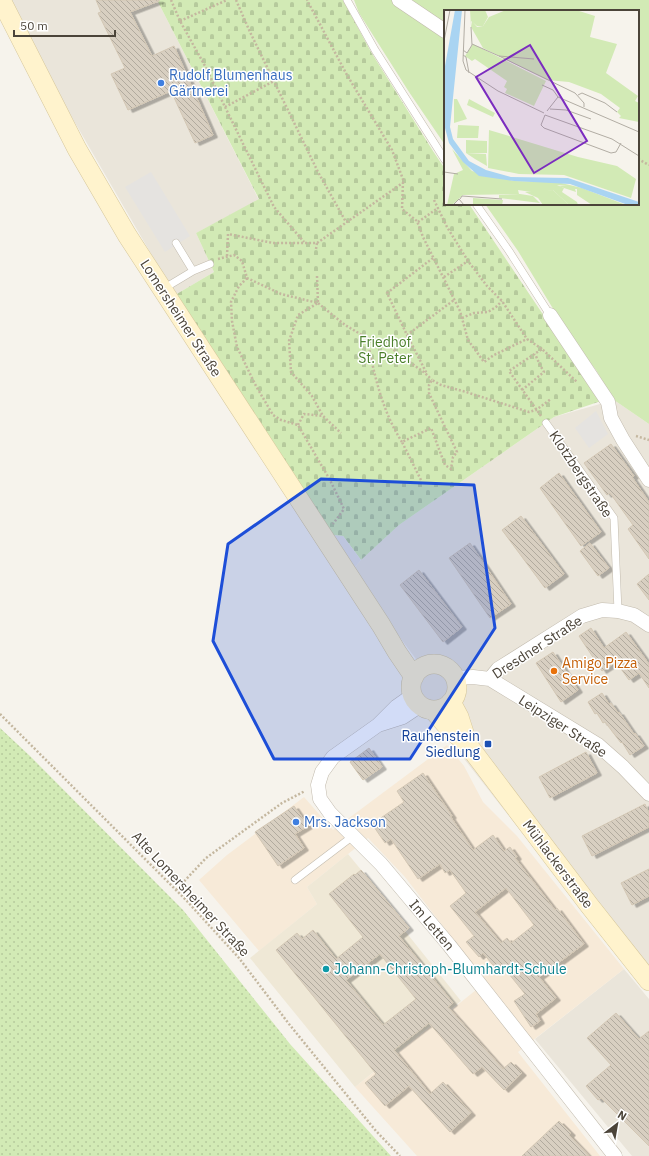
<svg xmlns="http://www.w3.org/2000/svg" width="649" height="1156" viewBox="0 0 649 1156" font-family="'IBM Plex Sans',sans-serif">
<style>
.residential{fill:#eae5da}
.commercial{fill:#f7ead8}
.education{fill:#efe8d6}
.grass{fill:url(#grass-dots)}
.cemetery{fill:url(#cemetery-stones)}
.garden{fill:#d2eab5}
.parking{fill:#e5e3e0}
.building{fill:url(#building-back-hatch);stroke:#d3c7b4;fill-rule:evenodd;filter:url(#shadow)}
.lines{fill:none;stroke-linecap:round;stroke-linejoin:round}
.lane-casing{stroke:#c2bbae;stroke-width:8}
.street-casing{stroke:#c2bbae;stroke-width:15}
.secondary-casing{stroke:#d6c79b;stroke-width:20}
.path{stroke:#c4b79f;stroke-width:2.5;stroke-dasharray:2 2;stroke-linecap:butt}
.lane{stroke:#fff;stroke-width:7}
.street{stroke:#fff;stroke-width:14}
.secondary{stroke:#fff3cd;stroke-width:19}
.marked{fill:#1d4ed8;fill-opacity:0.2;stroke:#1d4ed8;stroke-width:3;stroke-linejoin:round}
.shop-dot{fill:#3f7fe0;stroke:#fff;stroke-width:1.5}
.food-dot{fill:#e8710a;stroke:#fff;stroke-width:1.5}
.transit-dot{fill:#1a4fb4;stroke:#fff;stroke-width:1.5}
.culture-dot{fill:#0f9aa8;stroke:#fff;stroke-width:1.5}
.labels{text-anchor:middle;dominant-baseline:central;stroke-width:3;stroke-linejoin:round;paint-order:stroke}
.shop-label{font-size:14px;fill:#366cbe;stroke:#fff;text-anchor:start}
.street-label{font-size:14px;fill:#4b4439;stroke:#fff}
.park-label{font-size:14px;fill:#4a7f2a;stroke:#fff}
.food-label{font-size:14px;fill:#c56008;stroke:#fff;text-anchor:start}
.transit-label{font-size:14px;fill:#164399;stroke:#fff;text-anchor:end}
.culture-label{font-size:14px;fill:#0d838f;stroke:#fff;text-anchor:start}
.inset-road{fill:none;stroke:#b2ada4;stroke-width:1}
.view{fill:#7b2cbf;fill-opacity:0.15;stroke:#7b2cbf;stroke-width:2}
.inset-edge{fill:none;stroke:#4b4439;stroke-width:2}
</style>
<defs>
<pattern id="grass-dots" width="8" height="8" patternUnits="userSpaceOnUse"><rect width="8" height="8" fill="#d2eab5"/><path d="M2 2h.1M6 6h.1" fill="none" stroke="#b6ca9c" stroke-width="1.8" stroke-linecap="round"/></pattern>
<pattern id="cemetery-stones" width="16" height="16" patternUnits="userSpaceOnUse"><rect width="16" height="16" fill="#d2eab5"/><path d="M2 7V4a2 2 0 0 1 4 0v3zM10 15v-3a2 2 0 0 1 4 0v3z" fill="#b6ca9c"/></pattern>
<pattern id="building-back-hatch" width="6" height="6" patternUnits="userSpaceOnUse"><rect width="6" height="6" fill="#d8cfc1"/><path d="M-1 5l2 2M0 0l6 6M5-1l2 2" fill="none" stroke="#b1aa9e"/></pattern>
<filter id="shadow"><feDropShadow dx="4.5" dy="2.5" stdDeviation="0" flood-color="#0004"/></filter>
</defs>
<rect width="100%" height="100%" fill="#f6f3ec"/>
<!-- residential -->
<path class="residential" d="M8,0h149l102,200 -63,33 18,39 -39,23 -112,-193z
M614,400l35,24v561l-104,-123 -102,-130 -11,-13 -16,-4 -12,-13 -2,-12 3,-18 11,-13 -65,-87 10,-12 38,-35 155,-108z
M624,969l25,30v157h-17l-97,-117z"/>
<!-- commercial -->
<path class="commercial" d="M447,745l17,21 19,36 34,34 107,133 -106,83 82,104h-183l-62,-69 131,-105 -81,-105 -37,-39 -61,49 10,17 -58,47 -60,-71 28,-25 77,-58 29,33z"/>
<!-- education -->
<path class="education" d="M348,854l61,74 -4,3 56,70 -106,86 -105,-129 67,-54 -10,-17z"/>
<!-- grass -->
<path class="grass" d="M0,728l30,28 153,154 107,134 101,112h-391z"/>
<!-- cemetery -->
<path class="cemetery" d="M157,0h186l28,52 62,99 12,18v35h24l132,197 -47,16 -155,108 -38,35 -18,-24 -15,-1 -153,-240 39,-23 -18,-39 63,-34z"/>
<!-- garden -->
<path class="garden" d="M354,0h295v424l-35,-24 -18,-30 -27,-35 -51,-84 -33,-47h153v-193h-193v134l-36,-53 -50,-79z"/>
<!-- parking -->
<path class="parking" d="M151,172l39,64 -25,16 -40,-65z
M596,411l12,23 -19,14 -14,-20z
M328,535l15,1 18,24 -10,12z"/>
<!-- building -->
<path class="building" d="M96,0h63v1l-29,11 22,44 22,-10 39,89 -18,8 -24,-52 -43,19 -17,-36 14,-6 -27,-55 3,-1z
M611,444l23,32 -2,1 17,25v57l-21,-30 5,-4 -23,-32 -3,2 -23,-32z
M559,473l42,59 -20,14 -41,-58z
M521,516l43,58 -19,14 -43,-58z
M470,543l41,61 -21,14 -41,-60z
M590,543l19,25 -11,8 -18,-25z
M419,570l43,57 -19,15 -43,-57z
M649,574v26l-12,-16z
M591,628l13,20 22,-16 23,32v24l-10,-15 -10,7 -13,-18 -14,9 -23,-35z
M553,652l25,38 -17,12 -25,-39z
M602,693l7,11 2,-1 7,10 1,-1 15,22 1,-1 9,13 -14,9 -8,-13 -1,1 -16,-21 -2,1 -6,-10 -2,1 -7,-12z
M369,748l13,19 -19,13 -13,-18z
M586,752l11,21 -47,25 -11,-21z
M423,773l29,43h-2l23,34 20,-15 11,16 6,-4 7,10 -2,1 40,52 2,-2 27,36 -45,33 17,21 -20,16 4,7 -9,6 -17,-26 11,-7 -24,-30 -5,5 -13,-16 -4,4 -13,-15 8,-6 -24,-30 16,-13 -16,-23 -5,3 -5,-9 -22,15 -27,-40 -6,4 -13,-19 32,-22 -7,-11zM506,888l28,37 -23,18 -4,-5 -6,5 -26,-31z
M645,804l4,9v14l-57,29 -10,-20z
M294,806l14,20 -13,8 9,14 -26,18 -23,-34z
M649,869v27l-17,9 -11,-22z
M361,870l48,58 -10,8 54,67 -5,4 55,62 8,-7 11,11 -18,17 -22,-23 -9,7 -44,-51 -35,27 36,44 13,-12 28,31 -21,19 -41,-46 -24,20 -20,-23 11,-9 -100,-124 21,-17 5,6 11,-9 23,29 27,-22 -34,-43 25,-20 1,1zM380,954l36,45 -33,26 -37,-45z
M616,1013l23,26 10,-8v115l-48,-48 -3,2 -12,-14 25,-21 -24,-27z
M559,1121l12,12 -2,2 20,21h-67z"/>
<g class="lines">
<!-- lane casing -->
<g class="lane-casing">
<path id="lane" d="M347,0l28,50 70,110
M476,204l33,47 41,64
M176,243l17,28
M163,289l30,-18 17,-7
M546,423l68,95 4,93
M295,880l58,-44"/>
</g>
<!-- street casing -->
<g class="street-casing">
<path id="street" d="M399,0l46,31
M550,315l58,87 3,16 12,22 26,40
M454,678l19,-1 17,2 8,-10 84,-53 20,-6 16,1 16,4 15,10
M490,679l108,66 25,22 26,27
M413,695l-17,12 -18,18 -45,32 -11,15 -4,13 2,14 10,14 51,51 68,81 166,211
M381,724l22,-7 18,-12"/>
</g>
<!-- secondary casing -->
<g class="secondary-casing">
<path id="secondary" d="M1,0l76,149 50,86 254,390 16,27 17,25
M411 687a23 23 0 1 1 46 0a23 23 0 1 1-46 0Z
M451,702l8,15 9,28
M433,710l13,15 22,20 121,160 60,76"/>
</g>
<!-- path -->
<path class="path" d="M171,0l9,21 25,45 69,141 30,35
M236,0l14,32 68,140 28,50
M180,21l47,-21
M225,107l49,-26
M638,159l11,6
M403,182l-1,27 15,12 6,16 37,74 8,29 16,22 10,-7 33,-16
M434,200l13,27 21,34 19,25 15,15 25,38 15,10
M418,222l20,-14
M316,249l1,-6
M227,256l1,-22 45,9h44l87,-61 -12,-32 -45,-75 -40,-75
M433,258l-46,35 20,42 47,-35
M218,259l16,-4 8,6 5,17 34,16 37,9 27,22 22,13
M317,276l1,27 -20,12 -9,26 2,31 21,24 11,20
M444,277l24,-16
M247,278l-8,8 -8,16 1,19 5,26 19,39 17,29 8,5 17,5 32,55 14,29 -11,15
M462,318l12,-5 14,-1 8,-5 6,-6
M407,335l20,39
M522,390l22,-18 -4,-7 -5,-11
M541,416l-32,-45 33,-22 35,33
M298,425l6,-11 19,2 18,17
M636,436l13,4
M402,442c-20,-31 -28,-68 -35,-104l18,5 19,15 21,15 7,7
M421,480l-19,-38 29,-14 14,37 6,4 2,-12 4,-5 -22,-46 -6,-13v-8l3,-5 9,5 25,7 63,20 7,-2 15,-11
M0,714l186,186 53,58 50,66 87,107 24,25
M176,890l30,-32 76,-55 23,-12"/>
<!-- lane -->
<use href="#lane" class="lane"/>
<!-- street -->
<use href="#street" class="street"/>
<!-- secondary -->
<use href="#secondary" class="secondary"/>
</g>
<!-- marked area -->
<path class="marked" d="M321,479l153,6 21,143 -85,131h-136l-61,-118 15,-97z"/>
<!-- markers -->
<g class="shop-dot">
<circle cx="161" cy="83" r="4"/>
<circle cx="296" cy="822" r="4"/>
</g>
<circle class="food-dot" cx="554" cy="671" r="4"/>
<rect class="transit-dot" x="484" y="740" width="8" height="8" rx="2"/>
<circle class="culture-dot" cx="326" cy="969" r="4"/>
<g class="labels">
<!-- shop labels -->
<g class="shop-label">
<text x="169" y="75">Rudolf Blumenhaus<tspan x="169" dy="16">Gärtnerei</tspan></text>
<text x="304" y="822">Mrs. Jackson</text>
</g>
<!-- street labels -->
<g class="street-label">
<text transform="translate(181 318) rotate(57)">Lomersheimer Straße</text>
<text transform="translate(581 474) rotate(56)">Klotzbergstraße</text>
<text transform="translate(537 647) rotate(-33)">Dresdner Straße</text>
<text transform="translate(563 726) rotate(33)">Leipziger Straße</text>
<text transform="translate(558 864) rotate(53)">Mühlackerstraße</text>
<text transform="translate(191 894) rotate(47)">Alte Lomersheimer Straße</text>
<text transform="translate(432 925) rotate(50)">Im Letten</text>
</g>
<!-- park labels -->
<g class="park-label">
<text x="385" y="342">Friedhof<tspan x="385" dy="16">St. Peter</tspan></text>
</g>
<!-- food labels -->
<g class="food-label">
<text x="562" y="663">Amigo Pizza<tspan x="562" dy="16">Service</tspan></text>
</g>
<!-- transit labels -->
<g class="transit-label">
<text x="480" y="736">Rauhenstein<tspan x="480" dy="16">Siedlung</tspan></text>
</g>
<!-- culture labels -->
<g class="culture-label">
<text x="334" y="969">Johann-Christoph-Blumhardt-Schule</text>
</g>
</g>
<!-- overview -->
<g transform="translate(444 10)">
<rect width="195" height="195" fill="#f6f3ec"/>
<path d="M10,89h3l10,20 -13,4zM45,120l89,27 39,9 19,13 -5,19 -67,-23 -45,-1 -31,-6zM22,143l20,1 1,12 -12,-7zM113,172l25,6 44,17h-34l-15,-10v-6h-2l1,3 -12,-4 -5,-2h8l-10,-1zM109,180l16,15h-26l-5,-7 -13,-6zM76,184l13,2 7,7 -41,-5v-3z" fill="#d2eab5"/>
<path d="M26,0h15l3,7 -5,9h-6l-6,-5v5zM8,139l20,22 42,10 43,1v3l7,3 -2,4 15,10 1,3h-9l-16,-15 -15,3 -20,-3 1,4 -56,1 -11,10h-5l7,-31 9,-4z" fill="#d2eab5"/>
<path d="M29,34l73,37 -12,25 -29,-13 2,-4 -3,-2 3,-6 -32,-22 -3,2 -7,-5z" fill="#d2eab5"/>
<path d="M62,0h70l19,6 -5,21 27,7 -11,29 32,23 -3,5 4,2v19l-20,-4 2,-2 -4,-4 3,-4 -19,-14 -32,-12 -22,-2 -64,-32 -12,-21 1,-6 5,6 6,-1 6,-9zM25,89l26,14 -2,4 -26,-12zM14,115l21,1 -1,12h-21zM22,130l21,1v12h-21zM29,188l30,2 -1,5h-29z" fill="#d2eab5"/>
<path d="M11,0h7l-12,117 3,12 16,22 17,9 25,7 57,1 71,24v3h-11l-58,-21 -56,-3 -35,-5 -16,-14 -14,-19 -4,-15v-62z" fill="#a9d4f2"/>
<path class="inset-road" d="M21,0l-2,51 3,9 32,21 46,22M0,31l6,-31M28,34l27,12 35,3M19,40l4,3 5,-8 -1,-18M19,45l3,2 3,16M55,46l76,37 9,10v4M98,75l11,5 5,7M134,85l4,-2 23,10 12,9M114,87l81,35M106,99l16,1 25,9M103,101l11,-14M101,105l67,24 27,17M101,105l-4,10 3,3 67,25 5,-1 5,-9M0,162l14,2M16,189l2,-3 40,3M9,195l6,-6 5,6"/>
<path class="view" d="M86,35l57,96 -53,32 -58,-96z"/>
<rect width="195" height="195" class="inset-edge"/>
</g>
<!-- north arrow -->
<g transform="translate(617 1124) rotate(31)" stroke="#ffffff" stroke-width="3" paint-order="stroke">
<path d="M0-3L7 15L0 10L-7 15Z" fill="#4b4439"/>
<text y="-6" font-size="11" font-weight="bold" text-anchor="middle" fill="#4b4439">N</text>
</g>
<!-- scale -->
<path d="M14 30v6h101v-6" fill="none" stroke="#4b4439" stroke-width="2"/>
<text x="20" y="30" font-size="12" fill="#4b4439" stroke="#ffffff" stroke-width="3" paint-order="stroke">50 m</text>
</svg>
